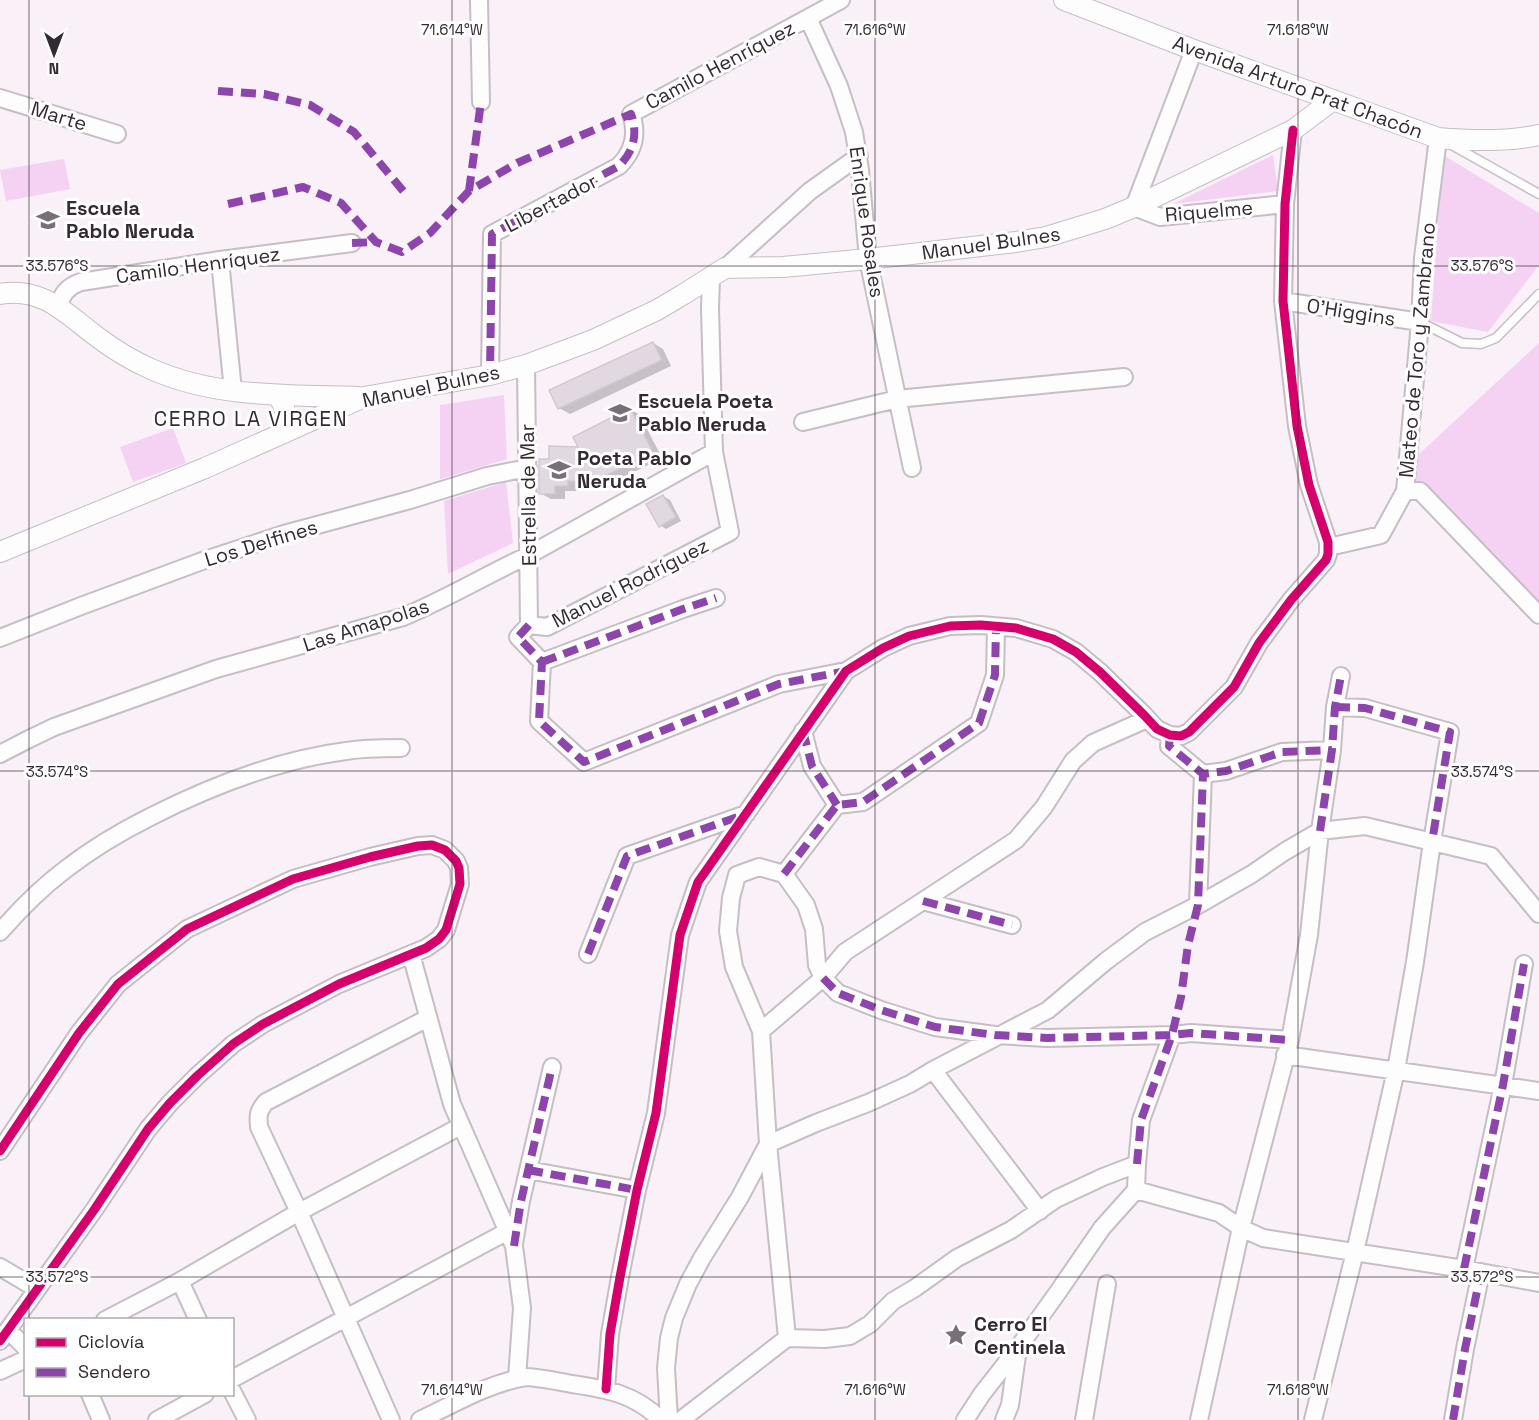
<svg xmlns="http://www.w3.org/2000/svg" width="1539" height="1420" viewBox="0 0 1539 1420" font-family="'Space Grotesk',sans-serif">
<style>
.green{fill:#f5d1f4}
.shadow{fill:#0003}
.building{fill:#e2d8e1;stroke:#d1c8d1;stroke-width:1.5}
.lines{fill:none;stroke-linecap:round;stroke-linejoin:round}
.service-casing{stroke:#c6bdc5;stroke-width:11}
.minor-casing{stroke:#c6bdc5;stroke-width:20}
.tertiary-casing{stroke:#c6bdc5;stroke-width:22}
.service{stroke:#fefdfe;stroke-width:8}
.minor{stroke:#fefdfe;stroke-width:16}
.tertiary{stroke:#fefdfe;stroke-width:20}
.quiet{stroke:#8e44ad;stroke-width:8;stroke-dasharray:15 8;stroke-linecap:butt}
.cycleway-casing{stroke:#fff;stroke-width:13}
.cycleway{stroke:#d6006c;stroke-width:9}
.ticks{fill:none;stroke:#342a33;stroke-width:1.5;stroke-opacity:0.45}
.labels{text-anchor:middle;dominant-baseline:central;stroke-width:6;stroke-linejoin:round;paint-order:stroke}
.street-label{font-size:20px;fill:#342a33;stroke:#fff}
.poi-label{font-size:20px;font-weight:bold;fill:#342a33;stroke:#fff;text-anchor:start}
.neighbourhood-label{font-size:21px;letter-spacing:1.5px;fill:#342a33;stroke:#fff}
.ticks-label{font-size:15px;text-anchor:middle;fill:#342a33;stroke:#fff;stroke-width:6;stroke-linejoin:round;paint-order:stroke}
</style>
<rect width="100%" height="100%" fill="#f9f0f8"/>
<!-- green -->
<path class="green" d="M1273,155l5,36 -105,13z
M1443,155l96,58v52l-51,67 -57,-11z
M64,159l6,30 -64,12 -6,-31z
M1539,343v267l-135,-142z
M504,395l3,64 -67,20v-74z
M173,428l13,35 -53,19 -13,-35z
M506,482l7,61 -65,31 -4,-73z"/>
<!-- shadow -->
<path class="shadow" d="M653,343l10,6 8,17 -101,48 -11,-6z
M630,409l10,6 22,43 -58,29 -26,-1v5h-13v8h-14l-11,-6 10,-32 30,-13z
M663,496l7,4 11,21 -15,8 -6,-4z"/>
<!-- building -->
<path class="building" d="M653,342l9,18 -104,49 -9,-19z
M630,408l23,44 -60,30 -25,-1v5h-13v8h-16v-35h10v-13l29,1 -5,-10z
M663,495l13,22 -17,10 -13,-23z"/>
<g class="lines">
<!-- service casing -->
<g class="service-casing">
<path id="service" d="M1450,144l89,50
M1420,322l42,21 19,1 15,-6 43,-44"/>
</g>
<!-- minor casing -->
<g class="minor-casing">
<path id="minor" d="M479,0l2,102
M808,18l31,68 15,46 6,38 8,89 44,209
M1194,50l-60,157 26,10 125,-13
M0,98l117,36
M220,260l13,131
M725,268l85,-77 49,-35
M1283,301l137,21
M59,307c2,-13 9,-21 22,-25l139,-22 132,-17
M526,365l3,260
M490,375l2,-141 127,-68c15,-15 19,-32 12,-52l210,-114
M803,422l94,-23 227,-22
M1405,491h15l119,124
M1329,547l52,-12 24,-44 15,-169 3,-64 15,-120
M529,625l18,2 183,-95 -16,-80 -4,-143 1,-32
M529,625l-11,12 24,25 -3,59 45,41 195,-78 67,-13
M0,638l81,-32 121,-45 82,-27 126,-34 77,-24 41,-8
M542,662l141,-53 33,-11
M803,731l9,35 25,39
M1170,735l-1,11 34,28 23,-3 56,-19 50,-2
M0,754l29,-15 25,-12 162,-58 187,-52c43,-18 83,-42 126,-62l185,-103
M784,874l53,-69 26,-3 116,-79 16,-48 1,-48
M923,901l89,24
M1198,905l5,-131
M0,932c20,-23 42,-45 66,-63 27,-21 56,-38 86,-53 61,-31 126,-56 194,-65 18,-3 37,-3 55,-3
M411,954l41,150 62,142 8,62 -5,70
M588,954l39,-98 119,-42
M761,1031l62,-53 22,-26 171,-112 28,-33 29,-46 20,-18 54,-24
M1285,1055l254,36
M933,1070l107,141
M0,1151l79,-118 39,-49 69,-55 106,-50 77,-22 48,-11 14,-1 13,5 11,11 3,7 1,16 -14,46 -7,9 -13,9 -87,36 -76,40 -30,20 -36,32 -27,27 -22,26 -54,81 -94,131
M528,1170l109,20
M1136,1190l83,23 22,15 22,10 201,31 75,14
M514,1244l7,-43 31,-134
M0,1267l37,22
M1464,1269l39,-184 21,-121
M180,1281l18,39
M105,1320l75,-39 119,-69 162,-86
M8,1330l18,18
M787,1338l-19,-194 48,-21 52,-20 42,-19 23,-14 115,-60 58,-49 39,-29 53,-27 54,-31 32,-22 36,-21 45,-5 126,30 48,58
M0,1371l26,-12
M232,1379l276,-148
M606,1389l4,-55 10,-57 17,-87 19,-77 24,-178 18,-53 148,-211 37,-23 26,-12 41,-10 31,-1 35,3 37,11 23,13 24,20 44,43 13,14 13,6 11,1 8,-4 45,-45 25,-44 32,-43 35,-40 2,-6v-12l-19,-57 -12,-59 -14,-125 2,-97 8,-74
M232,1391l15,29
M90,1394l11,26
M157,1420l48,-26
M391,1420l-92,-208 -40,-85c-1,-12 -1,-16 7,-25l162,-84
M420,1420c34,-16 69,-37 106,-43 16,1 31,4 46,7 35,5 63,10 89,36
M669,1420l-3,-52 3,-30 5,-20 14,-34 14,-26 38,-61 28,-53 -7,-113 -27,-64 -6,-36 3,-33 6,-23 22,-8 25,7 22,31 8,24 3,36 6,13 15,15 43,17 54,17 60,8 52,3 125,-3 19,-2 99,7
M681,1420l106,-82 38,1 25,-3 20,-12 23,-23 22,-13 42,-30 54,-28 45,-31 47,-22 34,-13
M965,1420l17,-26 36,-46 40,-56 44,-64 34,-38 1,-26 4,-44 31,-85
M1004,1420l6,-15 8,-57
M1084,1420l23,-136
M1199,1420l42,-192 49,-188 19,-105 11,-104 12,-81 3,-43 6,-31
M1313,1420l42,-168 41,-182 19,-108 17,-120 18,-110 -85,-24 -30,-1
M1453,1420l12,-71 16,-77"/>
</g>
<!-- tertiary casing -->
<g class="tertiary-casing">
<path id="tertiary" d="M1064,0l130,50 244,88c34,3 68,4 101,-3
M0,294c44,-8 68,22 100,45 16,12 33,22 51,30 65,29 138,26 207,28
M277,395c9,12 11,23 7,38
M0,552l205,-84 159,-71 126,-22 36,-10 67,-25 64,-30 27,-16 41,-26 58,-1 85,-8 148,-17 30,-5 59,-18 29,-12 159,-77 40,-30"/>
</g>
<!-- service -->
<use href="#service" class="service"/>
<!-- minor -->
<use href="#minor" class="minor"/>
<!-- tertiary -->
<use href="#tertiary" class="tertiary"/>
<!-- quiet -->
<path class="quiet" d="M218,91l46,3 46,11 44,27 50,60
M469,191l12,-89
M228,204l75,-17 38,16 35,39 26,10 28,-19 39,-42 48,-28 114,-49c7,20 3,37 -12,52l-127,68 -2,141
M352,243l24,-1
M529,625l-11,12 24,25 -3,59 45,41 195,-78 67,-13
M542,662l141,-53 33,-11
M1335,707l30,1 85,24 -18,110
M803,731l9,35 25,39
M1170,735l-1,11 34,28 23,-3 56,-19 50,-2
M1320,831l12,-81 3,-43 6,-31
M784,874l53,-69 26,-3 116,-79 16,-48 1,-48
M923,901l89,24
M588,954l39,-98 116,-41
M823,978l15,15 43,17 54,17 60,8 52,3 125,-3 19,-2 99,7
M1137,1164l4,-44 31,-85 9,-38 7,-52 10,-40 5,-131
M528,1170l109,20
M514,1246l7,-45 31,-134
M1464,1269l39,-184 21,-121
M1453,1420l12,-71 16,-77"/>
<!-- cycleway casing -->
<g class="cycleway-casing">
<path id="cycleway" d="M0,1151l79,-118 39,-49 69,-55 106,-50 77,-22 48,-11 14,-1 13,5 11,11 3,7 1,16 -14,46 -7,9 -13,9 -87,36 -76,40 -30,20 -36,32 -27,27 -22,26 -54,81 -94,131
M606,1389l4,-55 10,-57 17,-87 19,-77 24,-178 18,-53 148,-211 37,-23 26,-12 41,-10 31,-1 35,3 37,11 23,13 24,20 44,43 13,14 13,6 11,1 8,-4 45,-45 25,-44 32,-43 35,-40 2,-6v-12l-19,-57 -12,-59 -14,-125 2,-97 8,-74"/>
</g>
<!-- cycleway -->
<use href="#cycleway" class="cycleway"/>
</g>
<!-- ticks -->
<path class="ticks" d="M29,0v1320M452,0v1420M875,0v1420M1298,0v1420M0,266h1539M0,771h1539M0,1277h1539M29,1394v26"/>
<!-- icons -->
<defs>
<g id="school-bare" transform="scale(1.8)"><path d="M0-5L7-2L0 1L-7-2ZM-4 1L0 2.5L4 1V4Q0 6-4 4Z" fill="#796f78" stroke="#fff" stroke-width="2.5" paint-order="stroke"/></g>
<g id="sight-bare" transform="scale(1.8)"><path d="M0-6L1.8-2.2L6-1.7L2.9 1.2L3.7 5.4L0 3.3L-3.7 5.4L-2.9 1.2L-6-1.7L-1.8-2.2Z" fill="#796f78" stroke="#fff" stroke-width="2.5" paint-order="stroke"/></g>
</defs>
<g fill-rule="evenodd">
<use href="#school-bare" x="48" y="220"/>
<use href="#school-bare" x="620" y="413"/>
<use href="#school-bare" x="559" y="470"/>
<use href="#sight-bare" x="956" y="1335"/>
</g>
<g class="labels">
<!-- street labels -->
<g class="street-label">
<text transform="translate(720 65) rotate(-28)">Camilo Henríquez</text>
<text transform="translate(1298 87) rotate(20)">Avenida Arturo Prat Chacón</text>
<text transform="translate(59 116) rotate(17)">Marte</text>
<text transform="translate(551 203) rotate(-28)">Libertador</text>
<text transform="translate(1209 211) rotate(-5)">Riquelme</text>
<text transform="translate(867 222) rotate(82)">Enrique Rosales</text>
<text transform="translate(991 243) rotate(-8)">Manuel Bulnes</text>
<text transform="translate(198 265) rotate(-8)">Camilo Henríquez</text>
<text transform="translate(1351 312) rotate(9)">O'Higgins</text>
<text transform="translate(1417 350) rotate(-85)">Mateo de Toro y Zambrano</text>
<text transform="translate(431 386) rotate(-12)">Manuel Bulnes</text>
<text transform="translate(528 495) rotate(-91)">Estrella de Mar</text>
<text transform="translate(261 543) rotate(-17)">Los Delfines</text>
<text transform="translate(630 583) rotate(-27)">Manuel Rodríguez</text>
<text transform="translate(366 625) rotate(-18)">Las Amapolas</text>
</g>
<!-- poi labels -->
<g class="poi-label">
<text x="66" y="208">Escuela<tspan x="66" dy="23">Pablo Neruda</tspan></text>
<text x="638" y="401">Escuela Poeta<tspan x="638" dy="23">Pablo Neruda</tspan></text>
<text x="577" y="458">Poeta Pablo<tspan x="577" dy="23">Neruda</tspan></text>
<text x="974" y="1324">Cerro El<tspan x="974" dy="23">Centinela</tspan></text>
</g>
<!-- neighbourhood labels -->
<g class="neighbourhood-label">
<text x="251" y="418">CERRO LA VIRGEN</text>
</g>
</g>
<g class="ticks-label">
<text x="452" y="35">71.614°W</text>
<text x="875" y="35">71.616°W</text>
<text x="1298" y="35">71.618°W</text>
<text x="1482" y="271">33.576°S</text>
<text x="57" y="271">33.576°S</text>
<text x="1482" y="777">33.574°S</text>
<text x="57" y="777">33.574°S</text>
<text x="1482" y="1282">33.572°S</text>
<text x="57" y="1282">33.572°S</text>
<text x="452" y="1395">71.614°W</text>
<text x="875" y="1395">71.616°W</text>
<text x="1298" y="1395">71.618°W</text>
</g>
<!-- legend -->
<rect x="24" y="1318" width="210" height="78" fill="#ffffff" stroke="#aeaaad" stroke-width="1.5"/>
<rect x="36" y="1338" width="30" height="9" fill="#d6006c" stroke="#aeaaad" stroke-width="1.5"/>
<text x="78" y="1348" font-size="18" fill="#342a33">Ciclovía</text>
<rect x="36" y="1368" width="30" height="9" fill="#8e44ad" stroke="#aeaaad" stroke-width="1.5"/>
<text x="78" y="1378" font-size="18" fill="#342a33">Sendero</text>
<!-- north arrow -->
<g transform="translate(54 54) rotate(180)" stroke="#ffffff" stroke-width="4.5" paint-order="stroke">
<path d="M0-4.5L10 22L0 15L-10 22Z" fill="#342a33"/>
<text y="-9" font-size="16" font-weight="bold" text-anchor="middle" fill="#342a33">N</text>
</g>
</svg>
